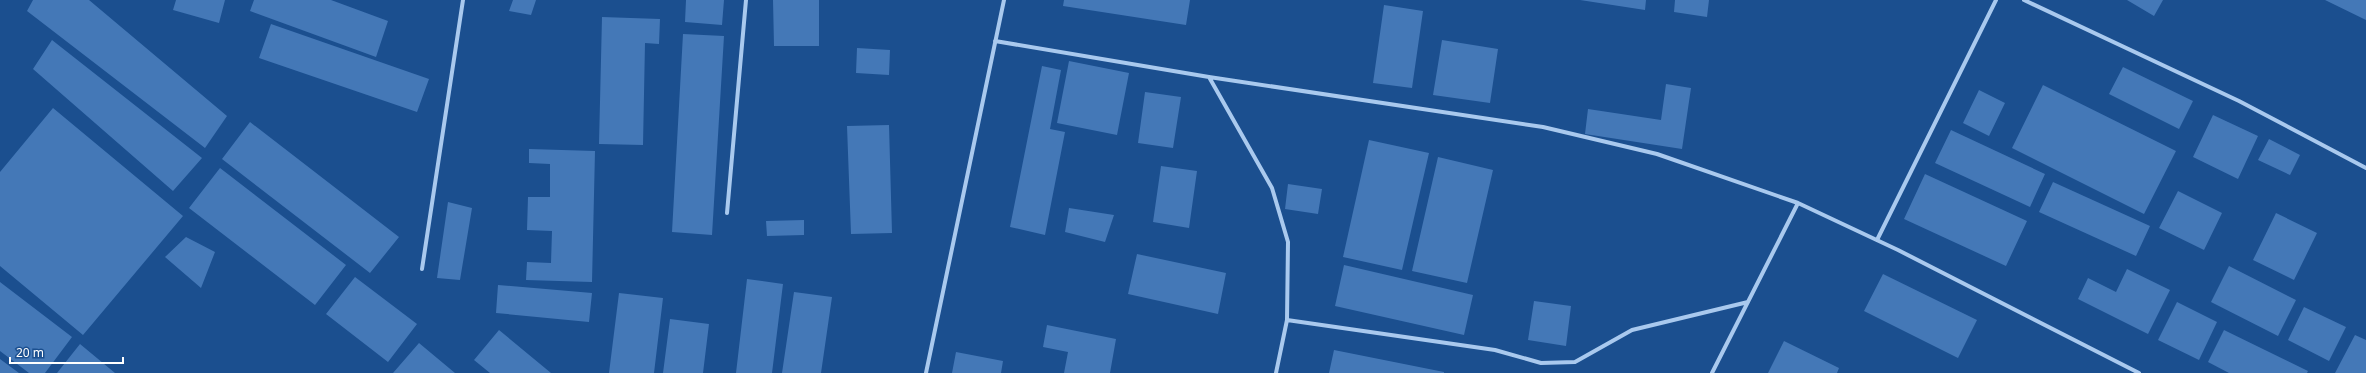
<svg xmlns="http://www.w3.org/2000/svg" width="2366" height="373" viewBox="0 0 2366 373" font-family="'Noto Sans',sans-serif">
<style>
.building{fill:#4478b7}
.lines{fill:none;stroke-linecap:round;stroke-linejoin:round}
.street{stroke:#a9c9ee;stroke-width:4}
</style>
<rect width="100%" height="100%" fill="#1b4f8f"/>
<!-- building -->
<path class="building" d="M33,0h56l138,116 -22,32 -178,-137z
M176,0h49l-6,23 -46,-13z
M254,0h77l57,21 -12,36 -126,-46z
M513,0h23l-5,15 -22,-4z
M686,0h38l-2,25 -37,-3z
M773,0h46v46h-45z
M1064,0h126l-4,25 -123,-19z
M1580,0h66l-1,10z
M1675,0h34l-2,17 -33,-5z
M2127,0h36l-9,16z
M2325,0h41v20z
M1384,5l39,6 -11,77 -39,-5z
M602,17l58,2 -1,25 -14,-1 -2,102 -44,-1z
M271,24l158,55 -12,33 -158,-54z
M683,34l41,2 -12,199 -40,-3z
M52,40l150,118 -29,33 -140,-122z
M1442,40l56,9 -8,54 -57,-8z
M857,48l33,2 -1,25 -33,-2z
M1069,61l60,12 -12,62 -60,-12z
M1042,66l19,4 -11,59 15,3 -20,103 -35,-8z
M2123,67l70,34 -14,28 -70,-35z
M1666,84l25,4 -9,61 -97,-15 3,-25 73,11z
M2043,85l133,66 -32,63 -132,-66z
M1979,90l26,13 -16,33 -26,-13z
M1145,92l36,5 -8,51 -35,-5z
M53,108l130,108 -100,119 -83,-69v-94z
M2213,115l45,21 -20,43 -45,-22z
M250,122l149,115 -29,36 -148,-114z
M889,125l3,108 -41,1 -4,-108z
M1951,130l94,44 -15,33 -95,-44z
M2269,139l31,16 -10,20 -32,-15z
M1369,140l60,13 -27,117 -59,-13z
M529,149l66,2 -3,131 -66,-2 1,-18 24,1 1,-32 -25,-1 1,-33h22v-33l-21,-1z
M1438,157l55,13 -26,113 -55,-12z
M1161,166l36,5 -8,57 -36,-6z
M220,168l126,97 -31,40 -126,-97z
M1925,174l102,47 -21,45 -102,-47z
M2053,182l97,44 -14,30 -97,-44z
M1288,184l34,5 -4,25 -33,-5z
M2178,191l44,22 -18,37 -45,-22z
M448,202l24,6 -12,72 -23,-2z
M1069,208l45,7 -9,27 -40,-10z
M2276,213l41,20 -23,47 -41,-20z
M804,220v15l-37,1 -1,-15z
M186,237l29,15 -14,36 -36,-31z
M1137,254l89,19 -8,41 -90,-20z
M1344,265l129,30 -9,40 -129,-29z
M2229,266l67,34 -18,36 -67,-34z
M2127,269l43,21 -22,44 -70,-35 10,-21 28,14z
M1883,274l94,46 -19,38 -94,-47z
M355,277l62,47 -29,38 -62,-48z
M747,279l36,5 -11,89h-36z
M0,282l72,55 -27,36h-16l-29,-22z
M498,285l94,8 -3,29 -93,-9z
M794,292l38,5 -11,76h-39z
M619,293l44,5 -9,75h-45z
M1534,301l37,5 -5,40 -38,-6z
M2177,302l40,20 -18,38 -41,-20z
M2304,307l42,20 -17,34 -41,-21z
M670,319l39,5 -6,49h-40z
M1047,325l69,14 -6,34h-46l4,-21 -25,-5z
M499,330l52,43h-61l-16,-13z
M2224,330l84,41 -1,2h-78l-21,-11z
M2355,335l11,5v33h-31z
M1784,341l55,27 -2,5h-69z
M419,343l36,30h-62z
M80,344l35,29h-58z
M1334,350l110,22v1h-115z
M956,352l47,9 -2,12h-49z
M0,359l19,14h-19z"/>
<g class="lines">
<!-- street -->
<path class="street" d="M2024,0l215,101 127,67
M995,41l214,36 334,50 114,27 141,49 100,47 241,123
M1209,77l63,111 16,54 -1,78 -11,53
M727,213l19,-213
M1877,240l119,-240
M422,269l41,-269
M1287,320l208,30 46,13 34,-1 57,-32 116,-28
M926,373l78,-373
M1712,373l86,-170"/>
</g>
<!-- scale -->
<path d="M10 357v6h113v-6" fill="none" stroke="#ffffff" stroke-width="2"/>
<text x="16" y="357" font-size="12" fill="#ffffff" stroke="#1b4f8f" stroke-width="3" paint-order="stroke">20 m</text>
</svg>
